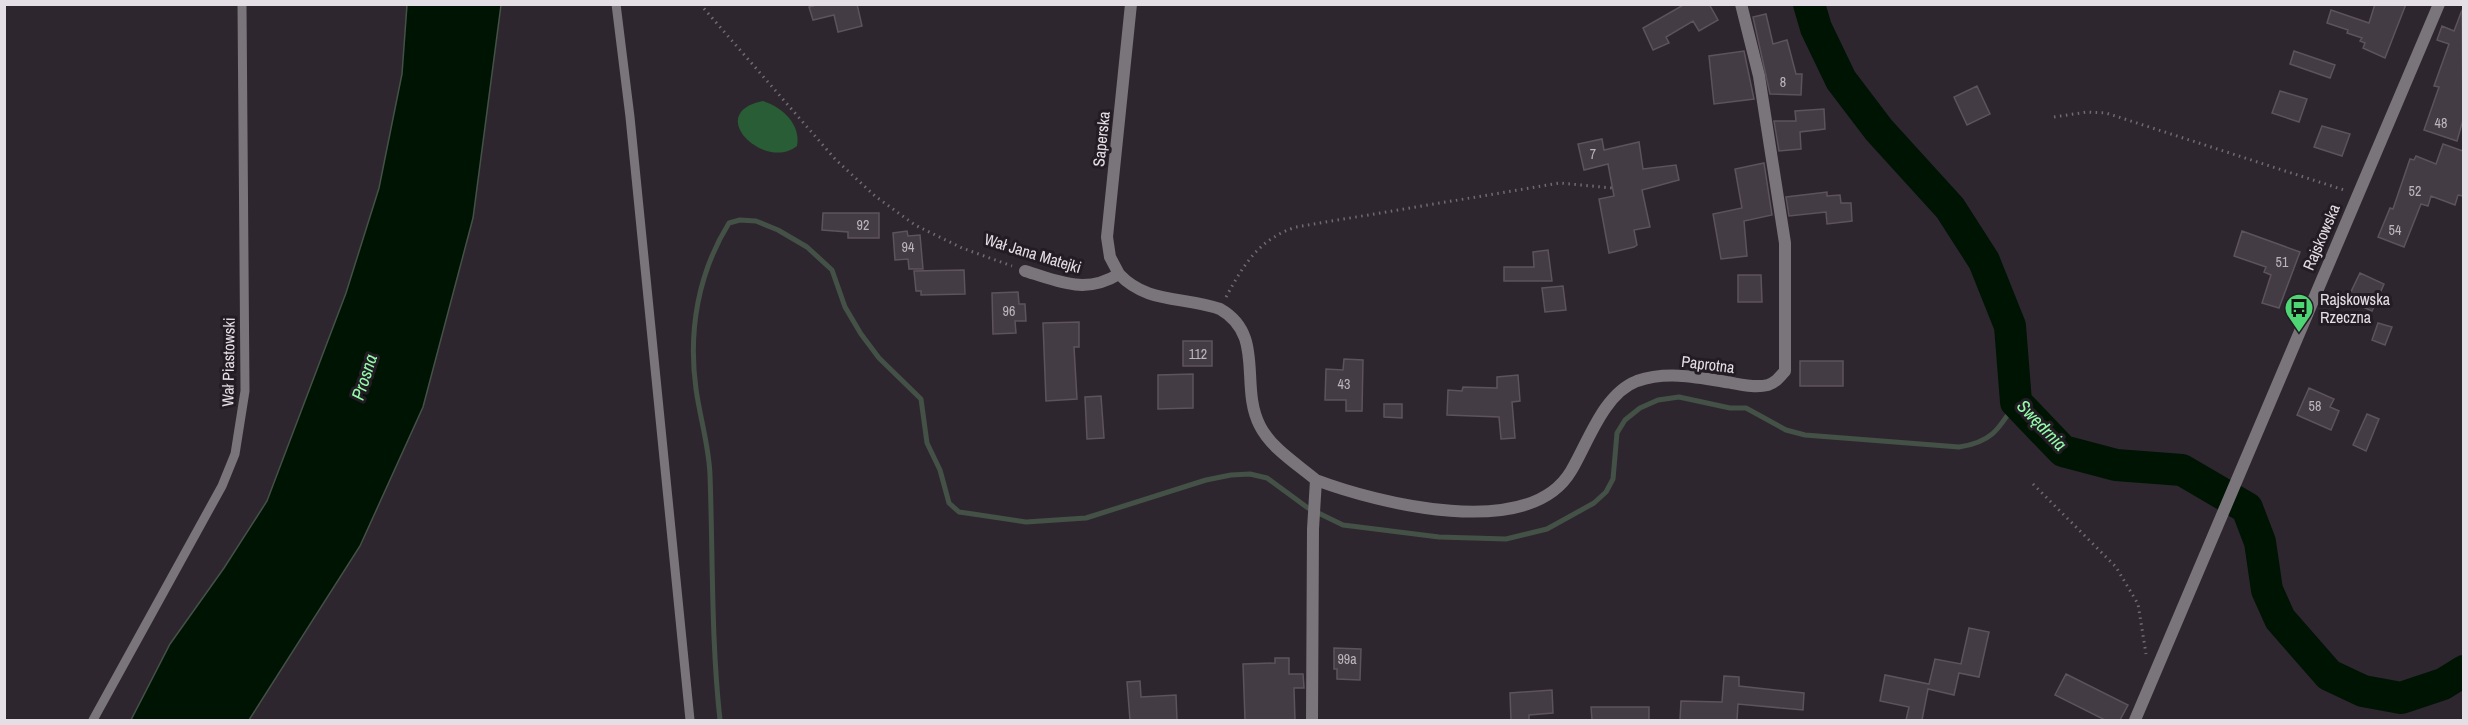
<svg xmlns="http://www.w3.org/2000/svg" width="2468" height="725" viewBox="0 0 2468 725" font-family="'Archivo Narrow',sans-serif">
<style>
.green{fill:#285d35}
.water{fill:#001403;stroke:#445146;stroke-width:1.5}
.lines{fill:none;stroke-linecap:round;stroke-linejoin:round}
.stream{stroke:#445146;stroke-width:5}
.river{stroke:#001403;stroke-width:32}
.building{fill:#443c44;stroke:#5c535c;stroke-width:1.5}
.path{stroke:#716a71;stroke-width:3;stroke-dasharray:1.5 4.5;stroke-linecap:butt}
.service{stroke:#7a757a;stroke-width:9}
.minor{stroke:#7a757a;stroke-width:12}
.labels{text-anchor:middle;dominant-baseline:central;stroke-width:6;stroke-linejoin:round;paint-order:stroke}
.number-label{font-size:14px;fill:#bcb6bc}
.street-label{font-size:16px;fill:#e4dfe4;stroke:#241c24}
.poi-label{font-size:16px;fill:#e4dfe4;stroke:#241c24;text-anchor:start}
.water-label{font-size:18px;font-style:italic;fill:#90fea9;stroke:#241c24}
</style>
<rect width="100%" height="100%" fill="#2e262e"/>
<!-- green -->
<path class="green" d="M763,101c19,6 38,23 34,45 -32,26 -94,-33 -34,-45z"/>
<!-- water -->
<path class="water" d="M407,5h94l-28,213 -50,189 -63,139 -111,174h-118l39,-76 54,-76 43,-67 79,-208 33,-105 23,-114z"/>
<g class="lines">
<!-- stream -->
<path class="stream" d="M720,720c-9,-82 -7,-163 -10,-245 -1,-29 -10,-57 -14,-86 -8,-58 2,-116 33,-166l11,-3 16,1 22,9 29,17 25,23 13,37 16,27 18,24 42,41 6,44 13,27 9,33 10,9 14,2 53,8 60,-4 120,-38 25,-5 19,-1 17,4 41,30 35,17 96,12 67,2 41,-10 47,-26 12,-11 7,-13 4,-46 8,-13 15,-12 18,-8 21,-3 51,11h16l40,22 19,5 154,12c33,-5 40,-18 57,-45"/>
<!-- river -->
<path class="river" d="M1809,4l7,24 25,52 38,50 71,78 34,53 26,65 6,76 47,49 53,14 66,5 65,38 13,34 7,48 13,29 49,56 34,16 38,7 42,-14 21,-13"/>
</g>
<!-- building -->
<path class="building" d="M820,4h37l5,22 -24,6 -4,-17 -21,5 -4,-13z
M1685,4h24l9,16 -19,11 -6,-10 -27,16 3,6 -16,7 -10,-22z
M2375,4h31l-21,54 -22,-10 2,-5 -5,-2 2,-3 -15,-5 1,-3 -21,-7 4,-13 38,13z
M2462,10l1,110 -6,21 -33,-11 15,-43 -5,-1 15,-42 -12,-4 5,-14 12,5z
M1766,14l7,30 14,-4 9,34h6l-1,21 -31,-1 -17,-77z
M1744,51l10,48 -40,5 -5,-48z
M2294,51l41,14 -5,13 -40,-14z
M1977,86l13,28 -23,11 -13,-28z
M2280,91l27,8 -8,23 -27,-9z
M1824,109l1,20 -25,3 1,17 -22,2 -5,-30h22l-1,-10z
M2322,126l28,8 -8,22 -28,-9z
M1602,139l2,11 35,-8 4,27 33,-4 3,15 -37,10 8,37 -16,3 3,15 -3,2 -25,6 -10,-54 15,-3 -6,-32 -24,6 -6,-26z
M2443,144l20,7v45l-5,-1 -3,10 -24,-9 -3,10 -7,-2 -17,43 -26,-10 12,-29 3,1 17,-50 4,1 2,-4 20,8z
M1764,163l8,52 -28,6 3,35 -26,3 -8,-45 29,-6 -7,-39z
M1827,192v4l13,-1 1,8h10l1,18 -25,3 -1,-12 -37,4 -3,-19z
M823,213h56v25h-31v-6l-26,-2z
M907,231l1,5 12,-1 3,34h-14l-1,-10 -13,1 -2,-27z
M2242,231l58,21 -21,56 -17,-5 9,-28 -7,-3 2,-5 -32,-11z
M1548,250l4,31h-48v-14h30l-1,-15z
M964,270l1,24 -44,1v-4h-5l-2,-20z
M2360,273l24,11 -12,27 -25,-11z
M1738,275h23l1,27h-24z
M1563,286l3,24 -21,2 -3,-24z
M1018,292l1,12h6l1,17h-11l1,12 -23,1 -1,-41z
M1079,322v25h-5l3,52 -31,2 -3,-78z
M2378,323l14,4 -7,18 -13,-5z
M1183,341h29v25h-29z
M1344,359l19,1 -1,51h-16v-11h-21l1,-31 17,1z
M1800,361h43v25h-43z
M1193,374v34l-35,1v-34z
M1518,375l2,26 -8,1 3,36 -14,1 -2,-22 -52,-2 1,-25 14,1 1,-4 34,1v-11z
M2309,388l25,11 -4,8 9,4 -8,19 -34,-15z
M1101,396l3,42 -17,1 -2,-42z
M1384,404h18v14l-18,-1z
M2367,414l12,5 -13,32 -13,-6z
M1969,628l20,4 -10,45 -20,-4 -5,22 -26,-6 -6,31h-16l3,-13 -29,-6 5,-26 44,9 6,-25 26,5z
M1334,648l27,1 -1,31 -23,-1v-10h-3z
M1275,658h14v16h14l1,14h-10l1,32h-50l-2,-56 32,-1z
M2066,674l62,31 -8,15h-15l-50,-25z
M1724,676l15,1v9l65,7 -1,17 -65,-6 -1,16h-57l1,-19 41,1z
M1140,681l1,16 35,-2 1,25h-47l-3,-38z
M1552,690l1,23 -24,2v5h-18l-1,-27z
M1591,707h58v13h-57z"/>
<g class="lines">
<!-- path -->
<path class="path" d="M700,4l135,155 40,37 40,29 47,23 50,18
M2054,117l33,-5 19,1 238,77
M1226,297c18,-33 33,-58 70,-70l264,-44 52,5
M2033,484l83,83 22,37 8,50"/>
<!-- service -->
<path class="service" d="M616,4l14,113 60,603
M93,720l129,-234 13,-32 10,-63 -3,-387"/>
<!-- minor -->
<path class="minor" d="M1025,271c34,10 60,24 94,3 28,30 64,22 101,35 46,26 19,77 40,117 11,22 37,38 56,54l-3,49 -1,191
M1119,274l-9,-17 -3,-20 24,-233
M1316,480c61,23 213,62 255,-9 17,-28 32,-77 66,-90 31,-11 64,-3 95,2 11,2 24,5 36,2 8,-3 11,-7 17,-14v-128l-26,-167 -18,-72
M2135,720l304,-716"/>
</g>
<!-- icons -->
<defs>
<g id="bus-pin" transform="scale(1.5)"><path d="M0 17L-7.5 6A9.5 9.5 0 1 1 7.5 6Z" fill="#4ed675" stroke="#241c24"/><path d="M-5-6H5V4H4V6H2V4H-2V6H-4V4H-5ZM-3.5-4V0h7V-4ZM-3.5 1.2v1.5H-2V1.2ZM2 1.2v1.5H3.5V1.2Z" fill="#111"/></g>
</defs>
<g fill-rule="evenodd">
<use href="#bus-pin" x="2299" y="308"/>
</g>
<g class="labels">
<!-- number labels -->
<g class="number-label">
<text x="1783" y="82">8</text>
<text x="2441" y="123">48</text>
<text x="1593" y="154">7</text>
<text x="2415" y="191">52</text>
<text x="863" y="225">92</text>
<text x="2395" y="230">54</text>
<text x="908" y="247">94</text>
<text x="2282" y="262">51</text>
<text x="1009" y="311">96</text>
<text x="1198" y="354">112</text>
<text x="1344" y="384">43</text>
<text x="2315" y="406">58</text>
<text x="1347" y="659">99a</text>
</g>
<!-- street labels -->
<g class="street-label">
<text transform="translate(1101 139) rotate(-84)">Saperska</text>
<text transform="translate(2321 237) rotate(-67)">Rajskowska</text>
<text transform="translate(1033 253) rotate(17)">Wał Jana Matejki</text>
<text transform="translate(228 362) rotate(-89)">Wał Piastowski</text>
<text transform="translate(1708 364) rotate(7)">Paprotna</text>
</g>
<!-- poi labels -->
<g class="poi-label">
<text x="2320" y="299">Rajskowska<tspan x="2320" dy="18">Rzeczna</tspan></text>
</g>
<!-- water labels -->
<g class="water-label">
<text transform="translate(364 377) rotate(-72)">Prosna</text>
<text transform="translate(2042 425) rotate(46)">Swędrnia</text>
</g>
</g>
<!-- border -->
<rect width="2468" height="725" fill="none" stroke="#e4dfe4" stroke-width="12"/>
</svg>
